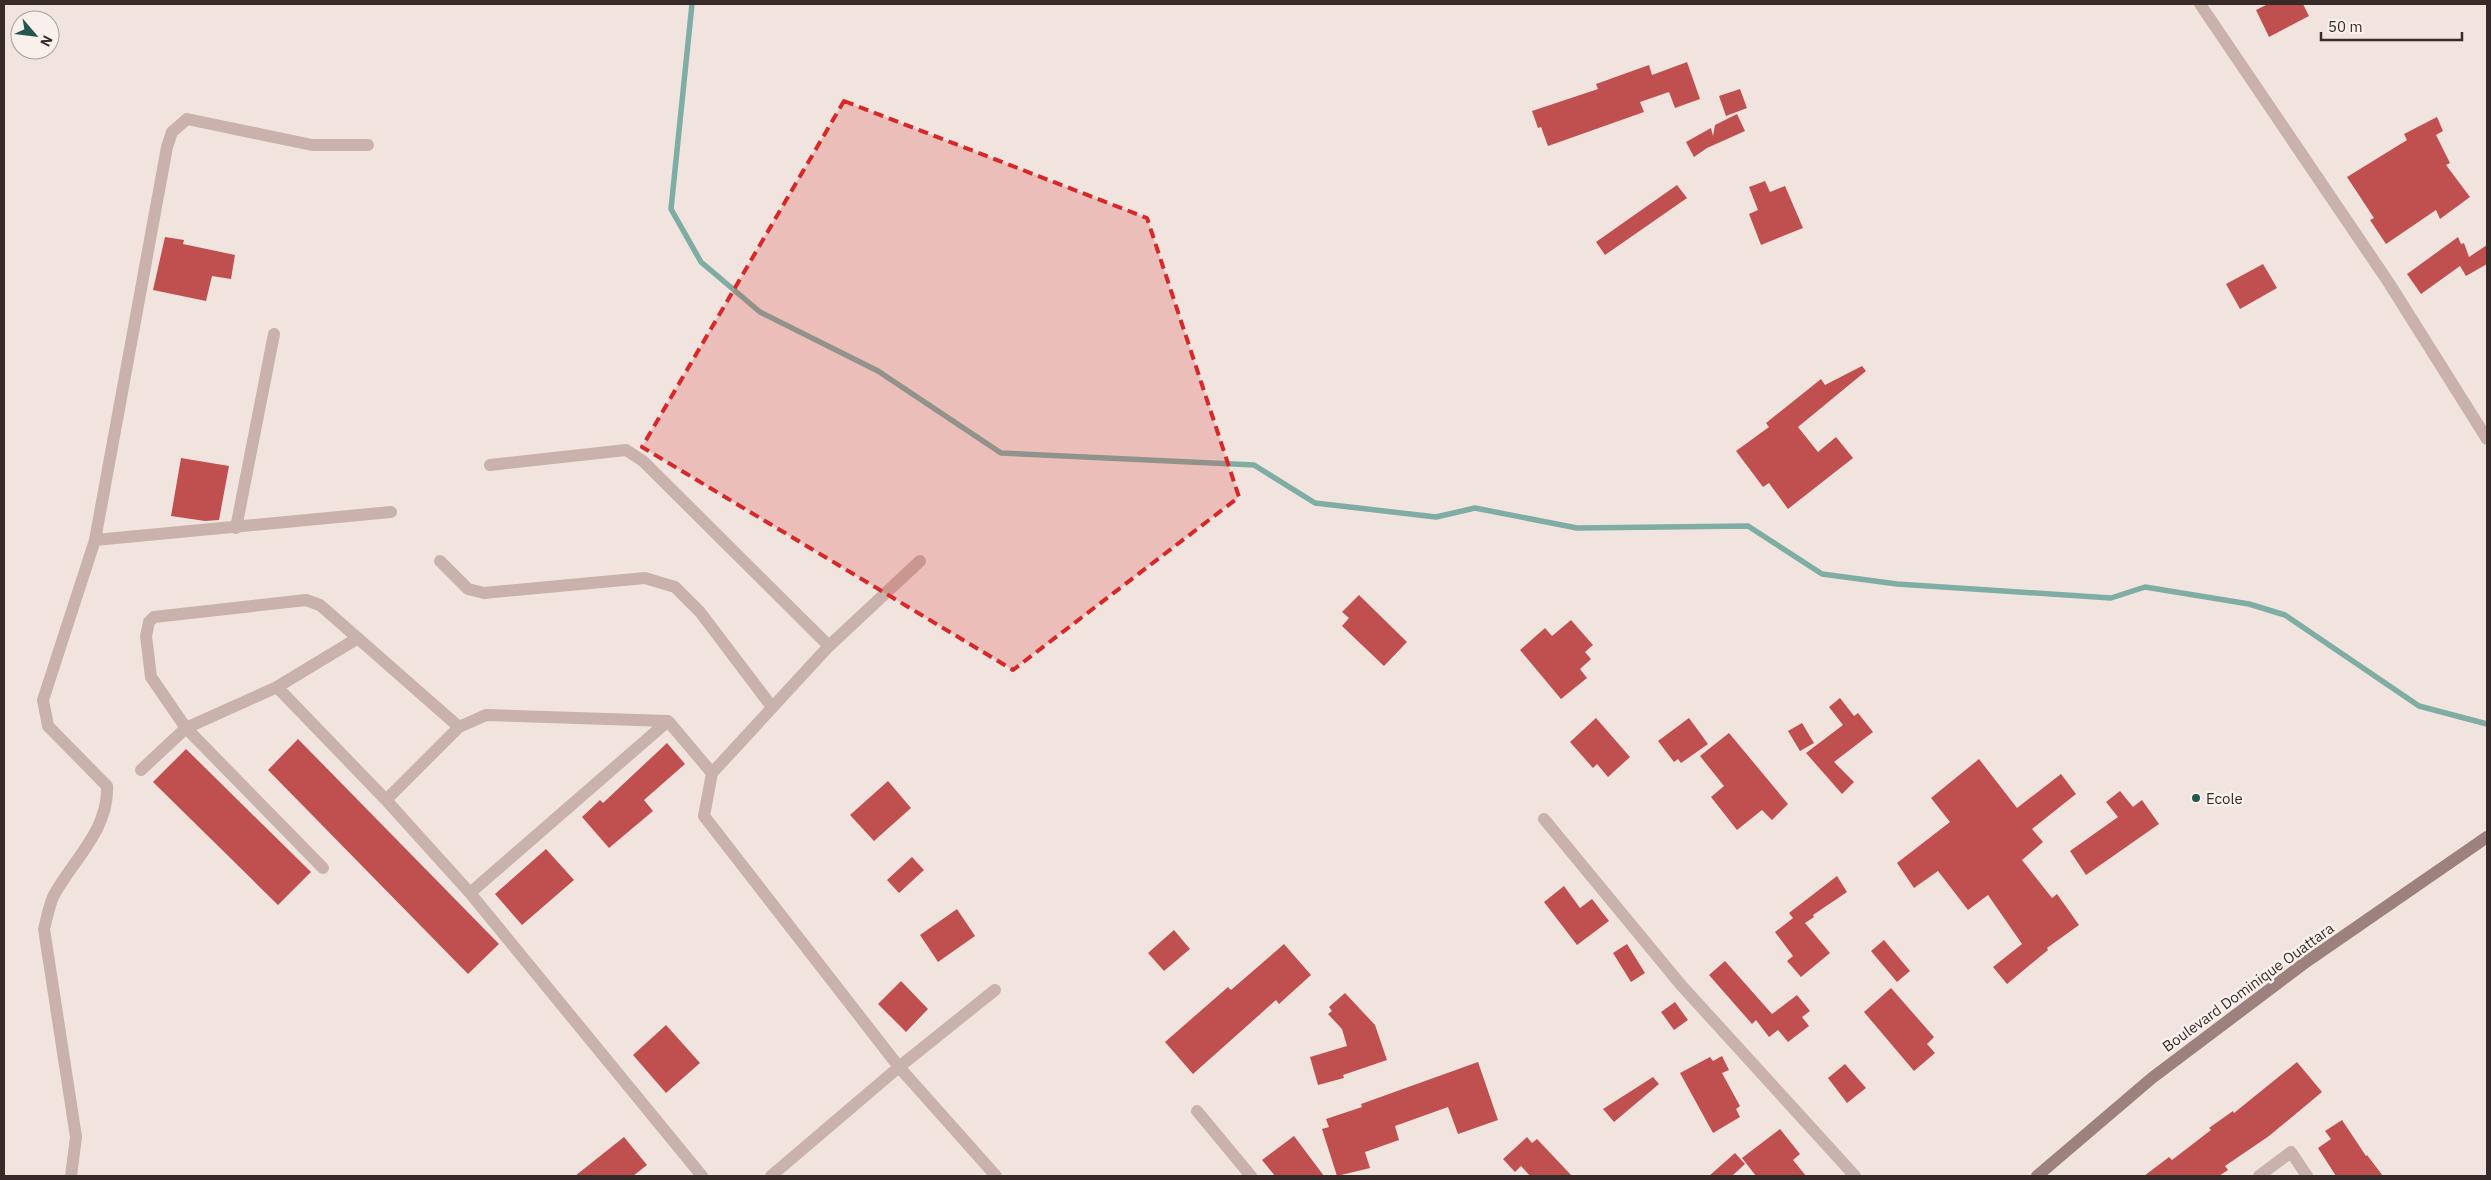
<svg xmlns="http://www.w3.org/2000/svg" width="2491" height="1180" viewBox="0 0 2491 1180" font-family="'IBM Plex Sans',sans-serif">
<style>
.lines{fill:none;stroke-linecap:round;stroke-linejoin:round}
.stream{stroke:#7fada4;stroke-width:5.5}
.building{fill:#bf504f}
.street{stroke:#c9b2ab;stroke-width:12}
.secondary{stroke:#9d817d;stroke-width:12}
.marked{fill:#d62828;fill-opacity:0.2;stroke:#d62828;stroke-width:4;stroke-dasharray:10 6;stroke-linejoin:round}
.poi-dot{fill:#22574e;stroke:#f9efeb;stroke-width:2}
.labels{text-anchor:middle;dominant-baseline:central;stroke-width:5;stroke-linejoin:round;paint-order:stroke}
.poi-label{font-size:15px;fill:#372b2a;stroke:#f9efeb;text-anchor:start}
.street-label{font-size:15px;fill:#372b2a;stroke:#f9efeb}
</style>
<rect width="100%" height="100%" fill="#f1e4df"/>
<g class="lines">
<!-- stream -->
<path class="stream" d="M692,4l-21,205 30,53 59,50 118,59 123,82 253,12 61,38 121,14 39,-9 102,20 171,-2 74,48 75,10 214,14 34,-11 104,17 36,11 134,91 68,18"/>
</g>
<!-- building -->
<path class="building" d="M2268,4h35l6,12 -40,21 -13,-27z
M1687,62l13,37 -25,9 -6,-16 -29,10 4,10 -96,34 -7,-19 -3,1 -6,-17 66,-22 -2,-5 53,-19 3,10z
M1740,89l7,19 -21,8 -7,-20z
M1737,114l8,17 -38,17 -13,9 -8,-15 25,-14 2,8 2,-11z
M2437,117l6,14 -7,4 14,28 -4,2 24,32 -30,22 -4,-9 -50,34 -16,-24 4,-2 -27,-41 60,-37 -3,-6z
M1765,181l5,11 15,-6 18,42 -42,17 -12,-31 9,-4 -9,-23z
M1677,185l10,13 -82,57 -9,-13z
M165,237l19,3 -1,4 52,11 -4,24 -19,-3 -6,25 -53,-11z
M2458,237l3,7 3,-1 5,14 18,-12v19l-21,12 -6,-10 -39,28 -14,-20z
M2263,264l14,24 -37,21 -14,-25z
M1862,366l4,5 -68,56 20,25 18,-15 17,21 -65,51 -19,-26 -6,4 -27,-36 33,-24 -3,-4 55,-44 4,6z
M181,458l48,8 -10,54 -14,1 -34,-5z
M1359,595l48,47 -23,24 -42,-40 7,-8 -7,-6z
M1571,620l22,25 -8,7 6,7 -11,10 7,9 -26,21 -41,-49 25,-22 7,8z
M1840,698l14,18 4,-3 15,19 -39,30 20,20 -12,12 -36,-41 37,-28 -14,-18z
M1596,718l34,39 -22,20 -11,-13 -4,4 -23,-26z
M1689,718l19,26 -27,19 -3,-4 -4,3 -16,-21z
M1802,723l12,20 -14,8 -12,-20z
M1729,733l59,71 -16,16 -10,-10 -25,20 -26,-33 13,-11 -24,-30z
M298,739l201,205 -31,30 -200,-204z
M667,743l18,21 -41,36 9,11 -44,37 -27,-31 18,-17 3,3z
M186,749l125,123 -33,33 -125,-123z
M1979,759l38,49 44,-34 15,20 -44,35 11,13 -21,18 30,38 5,-4 22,31 -32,23 1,2 -41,34 -14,-17 29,-23 -34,-49 -20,15 -30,-39 -24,17 -17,-25 53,-41 -19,-24z
M888,781l23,27 -37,33 -24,-26z
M2120,791l13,16 9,-7 17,24 -73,51 -16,-24 48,-34 -12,-15z
M546,849l28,31 -52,45 -27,-31z
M912,857l12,13 -25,23 -12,-13z
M1837,876l10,16 -34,23 1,2 -9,6 25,30 -29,24 -14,-16 6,-5 -18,-24 18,-14 -4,-5z
M1564,886l16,22 12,-9 17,22 -32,24 -33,-43z
M957,909l18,27 -37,26 -18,-27z
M1174,930l16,19 -26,22 -16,-18z
M1884,940l26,31 -13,11 -26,-31z
M1284,944l27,31 -32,29 -3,-4 -83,74 -28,-32 63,-55 3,3z
M1627,944l18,29 -14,9 -18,-29z
M1725,961l47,53 25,-19 13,16 -8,6 7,9 -21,16 -10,-12 -9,7 -13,-17 -4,4 -43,-49z
M901,981l27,28 -22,23 -28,-28z
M1891,988l43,49 -7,7 8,9 -21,18 -50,-59z
M1345,993l30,32 12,35 -44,15 1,3 -26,7 -8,-28 37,-11 -5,-17 -14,-15 4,-3 -3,-4z
M1675,1002l13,18 -14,10 -13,-18z
M666,1025l34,38 -34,30 -33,-38z
M1722,1056l7,14 -7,3 18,33 -4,3 4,8 -27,16 -33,-60 30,-16 3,4z
M1478,1062l20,58 -40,14 -10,-27 -53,19 4,14 -34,12 5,16 -33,8 -15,-47 7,-2 -3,-8 36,-12 -1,-3z
M2297,1062l25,30 -53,44 -44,30 3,4 -9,6h-75l25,-19 3,3 39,-30 -2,-2 24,-17 1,2z
M1845,1064l21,24 -19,15 -19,-25z
M1653,1077l6,7 -45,38 -11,-13z
M2342,1120l24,36 1,-1 16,21h-47l-18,-28 13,-9 -6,-8z
M1780,1129l20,25 -7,6 13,16h-50l-14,-18z
M1294,1136l30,40h-49l-13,-16z
M624,1137l23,28 -14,11h-58z
M1527,1137l5,6 5,-4 35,37h-42l-9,-10 -6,6 -12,-13z
M1735,1153l10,11 -13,12h-23z"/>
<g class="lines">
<!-- street -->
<path class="street" d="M2200,4l189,279 98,156
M490,465l136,-15 17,11 186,185
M236,528l38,-194
M95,540l296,-28
M440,561l28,28 16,4 161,-15 30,9 25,25 72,95
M920,561l-91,85 -117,127 -8,43 195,251 97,109
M277,687l109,113 84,93 232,283
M141,770l45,-42 91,-41 81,-49
M386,800l73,-73 27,-12 182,6 44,52
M1544,819l137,166 174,191
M323,868l-137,-140 -35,-51 -5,-41 3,-14 5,-5 152,-17 14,5 139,122
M470,893l198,-172
M1197,1111l54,65
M71,1176l5,-39 -32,-208c3,-11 5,-24 10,-34 20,-36 55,-66 53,-109l-59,-60 -5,-26 52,-160 72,-393 5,-15 15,-13 125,26h56
M771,1176l128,-109 96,-77
M2259,1176l32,-24 16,24"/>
<!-- secondary -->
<path class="secondary" d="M2037,1176l115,-98 154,-116 181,-125"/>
</g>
<!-- marked area -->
<path class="marked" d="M844,101l303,117 92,279 -226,173 -371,-223z"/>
<!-- markers -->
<circle class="poi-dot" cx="2196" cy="798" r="5"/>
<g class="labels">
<!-- poi labels -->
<g class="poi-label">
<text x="2206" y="798">Ecole</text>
</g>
<!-- street labels -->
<g class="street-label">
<text transform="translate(2248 987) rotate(-36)">Boulevard Dominique Ouattara</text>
</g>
</g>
<!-- border -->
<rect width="2491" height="1180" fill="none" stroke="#372b2a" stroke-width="10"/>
<!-- north arrow -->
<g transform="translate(35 35) rotate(118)"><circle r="24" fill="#f9efeb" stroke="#aba19e"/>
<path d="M0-4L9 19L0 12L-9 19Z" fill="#22574e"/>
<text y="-8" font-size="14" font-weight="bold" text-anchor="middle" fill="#372b2a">N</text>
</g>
<!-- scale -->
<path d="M2321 32v8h141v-8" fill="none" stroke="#372b2a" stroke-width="2.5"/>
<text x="2328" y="32" font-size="15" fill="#372b2a" stroke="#f9efeb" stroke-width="4" paint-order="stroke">50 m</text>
</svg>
